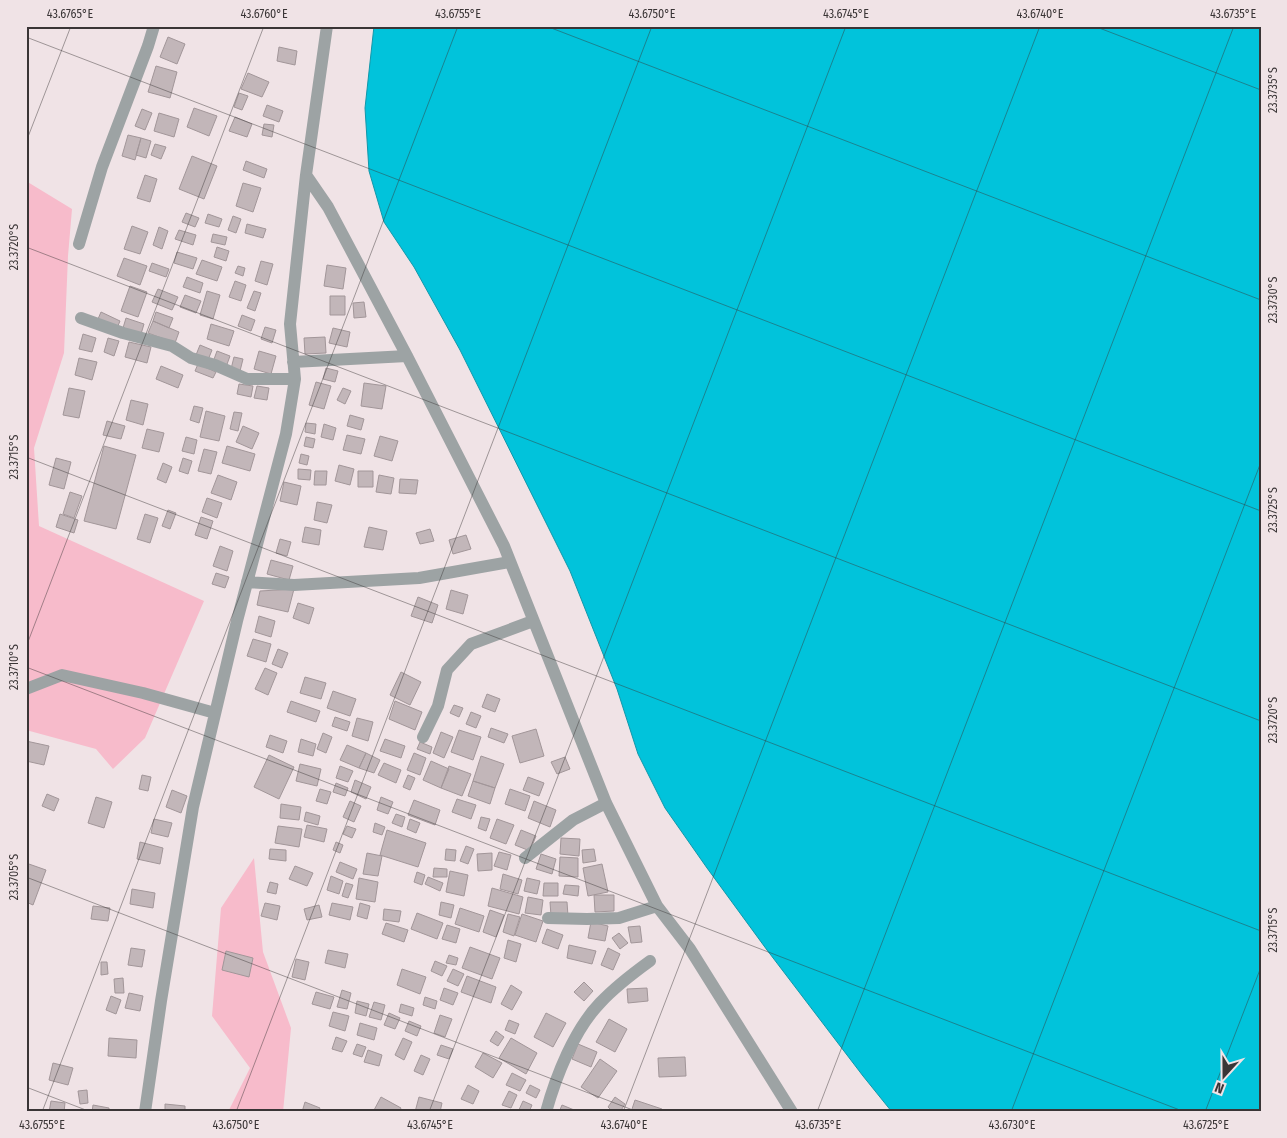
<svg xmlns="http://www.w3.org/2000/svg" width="1287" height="1138" viewBox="0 0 1287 1138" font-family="'Fira Sans Condensed',sans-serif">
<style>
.green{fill:#f7bbcb}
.water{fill:#01c3db;stroke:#1298aa}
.building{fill:#c2b6b9;stroke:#a29699}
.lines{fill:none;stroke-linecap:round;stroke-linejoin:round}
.minor{stroke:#9da3a4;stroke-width:12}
.ticks{fill:none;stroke:#3a3536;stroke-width:1;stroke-opacity:0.45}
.neatline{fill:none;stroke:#3a3536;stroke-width:2}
.ticks-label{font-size:12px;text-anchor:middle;fill:#3a3536}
</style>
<rect width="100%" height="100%" fill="#f0e3e6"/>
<!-- green -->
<path class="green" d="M26,181l46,28 -4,47 -4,97 -30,95 5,78 165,75 -59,137 -32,31 -17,-20 -70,-19z
M254,858l9,94 28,76 -8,84h-55l22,-44 -38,-52 9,-108z"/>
<!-- water -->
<path class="water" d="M374,26h887v1086h-369l-29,-36 -96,-126 -60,-82 -42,-60 -27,-54 -21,-65 -47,-118 -110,-221 -46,-83 -30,-45 -15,-51 -4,-63z"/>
<!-- building -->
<path class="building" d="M168,37l17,7 -8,20 -17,-7z
M279,47l18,4 -2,14 -18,-4z
M156,66l21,6 -7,26 -22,-6z
M248,73l21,9 -7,15 -21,-8z
M239,93l9,3 -6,14 -8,-3z
M267,105l16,6 -4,11 -16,-6z
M194,108l23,8 -8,20 -22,-9z
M142,109l10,4 -7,17 -10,-4z
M159,113l20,6 -5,18 -20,-6z
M235,117l17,7 -5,13 -18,-6z
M264,124l10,1 -2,12 -10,-2z
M128,135l13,3 -6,22 -13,-4z
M141,138l10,3 -5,17 -10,-3z
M155,144l11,3 -5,12 -10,-4z
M192,156l25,10 -13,33 -25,-10z
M246,161l21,8 -3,9 -21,-8z
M145,175l12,4 -7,23 -13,-4z
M243,183l18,5 -8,24 -17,-6z
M186,213l13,5 -4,9 -13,-5z
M208,214l14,5 -3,8 -14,-4z
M233,216l8,3 -5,14 -8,-3z
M247,224l19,5 -3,9 -18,-5z
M132,226l16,6 -8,22 -16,-5z
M159,227l9,4 -6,18 -9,-4z
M179,230l17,5 -3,10 -18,-6z
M213,234l14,3 -2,8 -14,-3z
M217,247l12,4 -3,10 -12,-4z
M177,252l20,6 -4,11 -19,-6z
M124,258l23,8 -7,19 -23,-9z
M202,260l20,7 -5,14 -21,-7z
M261,261l12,3 -6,21 -12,-4z
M152,263l17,6 -3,8 -17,-6z
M327,265l19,3 -3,21 -19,-3z
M238,266l7,2 -2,8 -8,-3z
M187,277l16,6 -3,10 -17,-6z
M235,281l11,4 -5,16 -12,-4z
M130,286l17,6 -9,25 -17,-6z
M158,289l20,8 -6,13 -20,-8z
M207,291l13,4 -7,24 -13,-4z
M254,291l7,2 -6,18 -8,-3z
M185,295l16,6 -5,12 -16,-6z
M330,296h15v19h-15z
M364,302l2,15 -12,1 -1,-15z
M101,312l19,9 -3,7 -19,-9z
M156,312l17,6 -4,10 -16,-7z
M242,315l13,5 -4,11 -13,-5z
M126,318l18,6 -3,10 -18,-6z
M153,321l26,11 -4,11 -27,-10z
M211,324l23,7 -5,15 -22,-7z
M265,327l11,3 -4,13 -11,-4z
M333,328l17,4 -3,15 -18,-4z
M83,334l13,4 -4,14 -13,-3z
M325,337l1,16 -21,1 -1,-16z
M108,338l11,3 -5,15 -10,-4z
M129,342l22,5 -4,16 -22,-6z
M200,345l12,5 -4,10 -12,-5z
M217,351l13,5 -4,11 -13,-5z
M259,351l17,5 -5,18 -17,-5z
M234,357l9,2 -3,12 -9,-2z
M79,358l18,4 -5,18 -17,-5z
M198,364l18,8 -3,6 -18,-7z
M161,366l22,9 -5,13 -22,-9z
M326,368l12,3 -3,11 -12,-3z
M316,382l15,4 -7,23 -15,-4z
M364,383l22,3 -4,23 -21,-3z
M239,384l14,2 -2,11 -14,-3z
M257,386l12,2 -2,12 -13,-2z
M69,388l16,3 -6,27 -16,-3z
M343,388l8,3 -6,13 -8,-4z
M131,400l17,4 -5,21 -17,-5z
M194,406l9,2 -4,15 -9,-3z
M206,411l19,5 -6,25 -19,-4z
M234,412l8,1 -4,18 -8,-2z
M350,415l14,4 -3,11 -14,-4z
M107,421l18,5 -4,13 -18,-4z
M306,423l10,1 -1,10 -10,-2z
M324,424l12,4 -3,12 -12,-3z
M243,426l16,7 -7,16 -16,-7z
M147,429l17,4 -5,19 -17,-4z
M347,435l18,4 -4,15 -18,-4z
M380,436l18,5 -6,20 -18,-5z
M186,437l11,3 -3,14 -12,-3z
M306,437l9,2 -2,9 -9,-2z
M104,446l32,9 -20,74 -32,-8z
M227,446l28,8 -5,17 -28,-8z
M204,449l13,3 -6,22 -13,-3z
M301,454l8,2 -2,9 -8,-2z
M56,458l15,4 -7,27 -15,-4z
M183,458l9,3 -4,13 -9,-3z
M163,463l9,4 -6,16 -9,-4z
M339,465l15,4 -4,16 -15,-4z
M298,469l13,1 -1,10 -12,-1z
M315,471h12l-1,14h-12z
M358,471h15v16h-15z
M218,475l19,7 -6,18 -20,-7z
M379,475l15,3 -3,16 -15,-2z
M400,479l18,1 -2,14 -17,-1z
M284,482l17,4 -4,19 -17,-4z
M70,492l12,4 -8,22 -11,-4z
M207,498l15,5 -5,15 -15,-6z
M317,502l15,3 -5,18 -13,-3z
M168,510l8,3 -6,16 -8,-3z
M60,514l18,6 -4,13 -18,-6z
M145,514l13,4 -8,25 -13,-4z
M201,517l12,4 -6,18 -12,-4z
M305,527l16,3 -2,15 -17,-3z
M369,527l18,4 -4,19 -19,-3z
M430,529l4,12 -14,3 -4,-11z
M466,535l5,14 -18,5 -4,-14z
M280,539l11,3 -4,14 -11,-3z
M220,546l13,5 -6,20 -14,-5z
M271,560l22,6 -4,14 -22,-6z
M216,573l13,4 -4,11 -13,-4z
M294,589l-6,23 -31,-7 3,-14z
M451,590l17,5 -5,19 -17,-5z
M418,597l20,8 -6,18 -21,-7z
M298,603l16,5 -5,16 -16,-6z
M259,616l16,5 -4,16 -16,-5z
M253,639l18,5 -5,18 -19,-6z
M278,649l10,4 -6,15 -10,-4z
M265,668l12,5 -9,22 -13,-6z
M401,672l20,10 -11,23 -20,-10z
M305,677l21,6 -5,16 -21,-6z
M333,691l23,8 -6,17 -23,-8z
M487,694l13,5 -5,13 -13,-5z
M291,701l29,10 -4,11 -29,-10z
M395,701l27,11 -7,18 -26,-11z
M454,705l9,3 -4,9 -9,-4z
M471,712l10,4 -5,12 -10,-4z
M335,717l15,5 -3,9 -15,-5z
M357,718l16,4 -5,19 -16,-5z
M491,728l17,6 -4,9 -16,-6z
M536,729l8,27 -24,7 -8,-27z
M459,730l22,7 -8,23 -22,-8z
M441,732l12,5 -9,21 -11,-5z
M323,733l9,4 -6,16 -9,-4z
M270,735l17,6 -4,12 -17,-6z
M301,739l15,5 -3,12 -15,-4z
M385,739l20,7 -4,12 -21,-7z
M26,741l23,5 -5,19 -18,-4z
M420,742l12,5 -2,7 -13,-5z
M347,745l19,8 -7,15 -19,-8z
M366,753l14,7 -6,13 -15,-5z
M414,753l12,5 -6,17 -13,-5z
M269,755l25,12 -15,32 -25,-12z
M481,756l23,8 -9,24 -22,-7z
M565,757l5,12 -13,5 -6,-12z
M431,761l18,8 -8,19 -18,-8z
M384,763l17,7 -5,13 -18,-8z
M300,764l21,5 -4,17 -21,-5z
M340,766l13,5 -5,11 -12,-4z
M449,766l22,8 -9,22 -21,-8z
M142,775l9,2 -3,14 -9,-2z
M408,775l7,3 -5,12 -7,-3z
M528,777l16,6 -5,13 -16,-6z
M355,780l16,7 -5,12 -15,-7z
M473,781l22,7 -5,16 -22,-8z
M336,783l12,5 -3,8 -12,-4z
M320,789l11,3 -4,12 -11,-3z
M510,789l20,7 -5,15 -20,-7z
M172,790l15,6 -6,17 -15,-6z
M47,794l12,5 -5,12 -12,-5z
M96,797l16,5 -8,26 -16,-5z
M381,797l12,5 -5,12 -11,-4z
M457,799l19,6 -5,14 -19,-7z
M414,800l26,10 -5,15 -27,-10z
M350,801l11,5 -7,16 -11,-5z
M534,801l22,9 -6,17 -22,-9z
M281,804l20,3 -2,13 -19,-2z
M306,812l14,4 -2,9 -14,-4z
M396,814l9,3 -3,10 -10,-4z
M481,817l9,2 -4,12 -8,-3z
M154,819l18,4 -4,14 -17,-4z
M410,819l10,4 -4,10 -9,-4z
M497,819l17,6 -8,19 -16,-6z
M375,823l10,4 -3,8 -9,-3z
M307,825l20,4 -3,13 -20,-5z
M278,826l24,3 -3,18 -24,-4z
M347,826l9,3 -4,9 -9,-4z
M387,830l39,13 -8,24 -38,-12z
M521,830l15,6 -6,15 -15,-6z
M561,838l19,1 -1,17 -19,-2z
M140,842l23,6 -3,16 -23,-5z
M336,842l7,3 -3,8 -7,-3z
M466,846l8,3 -6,15 -8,-3z
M270,849l16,1v11l-17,-2z
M446,849l10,1 -1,11 -10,-1z
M594,849l2,12 -13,2 -1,-13z
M499,852l12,3 -4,15 -13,-4z
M367,853l15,3 -4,20 -15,-2z
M492,853v17l-14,1 -1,-17z
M541,854l15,5 -4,15 -16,-5z
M560,857l18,1v19l-19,-1z
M340,862l17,7 -4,10 -17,-7z
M26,863l20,7 -13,35 -7,-3z
M602,864l6,28 -20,4 -5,-28z
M295,866l18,7 -6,13 -18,-7z
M434,868l13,1v8h-14z
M450,871l18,4 -4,21 -18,-4z
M417,872l8,3 -3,10 -8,-3z
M503,874l19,6 -4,14 -18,-5z
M331,876l12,5 -4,13 -12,-4z
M428,877l15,6 -3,8 -15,-7z
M359,878l19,4 -3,20 -19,-3z
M527,878l13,3 -3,13 -13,-3z
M270,882l8,2 -2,10 -9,-2z
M346,883l7,2 -5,13 -6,-2z
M544,883h14v13h-15z
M565,885l14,1 -1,10 -15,-2z
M492,888l31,9 -4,17 -31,-8z
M132,889l23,4 -2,15 -23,-4z
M594,895h20v16l-19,1z
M528,897l15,3 -2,15 -16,-2z
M441,902l13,3 -3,13 -12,-3z
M550,902h17l1,14h-17z
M265,903l15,3 -3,14 -16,-4z
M332,903l21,4 -3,13 -21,-5z
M360,903l10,3 -3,13 -10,-3z
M319,905l3,12 -15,3 -3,-11z
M93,906l17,2 -2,13 -17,-2z
M460,908l24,8 -5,16 -24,-8z
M384,909l17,2 -2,11 -16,-2z
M490,910l14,5 -8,22 -13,-5z
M417,913l26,10 -6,16 -26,-10z
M508,914l12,3 -6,19 -11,-4z
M522,914l21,7 -7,21 -21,-7z
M591,922l17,4 -3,15 -17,-3z
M386,923l22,7 -4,12 -22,-8z
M447,925l13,4 -4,14 -14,-4z
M640,926l2,16 -11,1 -3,-16z
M547,929l16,6 -5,14 -16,-6z
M619,933l9,10 -8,6 -8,-11z
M508,940l13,4 -5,18 -12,-4z
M569,945l27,6 -4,13 -25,-6z
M470,947l30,11 -8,21 -30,-11z
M131,948l14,2 -3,17 -14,-2z
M608,948l12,6 -7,16 -12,-5z
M328,950l20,4 -3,14 -20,-5z
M226,951l27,7 -4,19 -27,-7z
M449,955l9,3 -2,7 -10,-2z
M296,959l13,3 -4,18 -13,-3z
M435,961l12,5 -5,10 -11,-5z
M101,962h6l1,12 -7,1z
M402,969l24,8 -6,17 -23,-9z
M453,969l11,5 -6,12 -11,-5z
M467,976l29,11 -5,16 -30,-11z
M123,978l1,15h-9l-1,-14z
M584,982l9,9 -9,10 -10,-9z
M511,985l11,7 -10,18 -11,-6z
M444,988l14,5 -5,12 -13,-5z
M647,988l1,13 -20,2 -1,-14z
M342,990l9,3 -4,16 -10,-2z
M316,992l18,5 -4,12 -18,-5z
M129,993l14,3 -3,15 -15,-3z
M111,996l10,4 -5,14 -10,-4z
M425,997l12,4 -2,8 -12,-4z
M357,1001l12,3 -3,12 -11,-3z
M374,1002l11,3 -4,15 -12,-3z
M401,1004l13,4 -2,8 -13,-4z
M333,1012l16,4 -4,15 -16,-5z
M389,1013l11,5 -5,11 -11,-4z
M546,1013l20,10 -13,24 -19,-10z
M440,1015l12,4 -7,18 -11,-4z
M609,1019l18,10 -12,23 -19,-10z
M509,1020l10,4 -4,10 -10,-4z
M409,1021l12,5 -4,10 -12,-5z
M360,1023l17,5 -3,12 -17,-5z
M496,1031l8,6 -6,9 -8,-5z
M336,1037l11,4 -5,11 -10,-3z
M109,1038l28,2 -1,18 -28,-2z
M403,1038l9,4 -8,18 -9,-5z
M511,1038l26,15 -11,21 -27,-16z
M357,1044l9,3 -4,10 -9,-3z
M578,1044l19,8 -6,15 -19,-8z
M441,1045l12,4 -4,10 -12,-4z
M368,1050l14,5 -3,11 -15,-4z
M483,1053l19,10 -9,15 -18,-11z
M421,1055l9,4 -7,16 -9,-4z
M685,1057l1,19 -27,1 -1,-19z
M600,1059l17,12 -19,27 -17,-11z
M53,1063l20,5 -5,17 -19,-5z
M512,1073l14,7 -6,11 -14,-6z
M468,1085l11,6 -6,13 -12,-5z
M530,1085l10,5 -4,8 -10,-5z
M87,1090l1,13 -8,1 -2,-13z
M509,1091l8,4 -6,13 -9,-3z
M381,1097l20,11 -2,4h-26z
M419,1097l23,6 -2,9h-25z
M615,1097l10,7 -5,8h-11l1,-3 -2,-2z
M635,1100l27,9 -1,3h-30z
M51,1101l14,2 -1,9h-15z
M523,1101l9,4 -3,7h-11z
M305,1102l15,6 -2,4h-16z
M165,1104l20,2v6h-20z
M93,1105l16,3v4h-17z
M562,1105l17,7h-20z"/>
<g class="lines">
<!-- minor -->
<path class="minor" d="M306,175l22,32 79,149 97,190 102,257 51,103 33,43 102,163
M79,244l23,-77 46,-121 6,-20
M81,318l42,15 49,13 19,12 24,7 32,14h48
M293,362l114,-6
M247,582l47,3 125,-7 91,-16
M26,689l36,-14 81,18 72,20
M423,737l15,-31 9,-36 24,-26 62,-23
M525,858l48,-38 33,-17
M548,918l39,1 32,-1 38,-12
M145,1112l16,-111 32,-194 44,-186 49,-187 9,-55 -5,-55 16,-149 21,-149
M546,1112c10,-36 28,-82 54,-109 15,-16 32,-29 50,-42"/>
</g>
<!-- ticks -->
<path class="ticks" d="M546,26l715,274M1094,26l167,64M26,37l1235,474M26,142l45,-116M26,247l1235,474M26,457l1235,474M26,647l238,-621M26,667l1159,445M26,877l612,235M26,1087l65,25M42,1112l416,-1086M236,1112l416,-1086M429,1112l417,-1086M623,1112l417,-1086M817,1112l417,-1086M1011,1112l250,-650M1205,1112l56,-145"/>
<!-- border -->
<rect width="1287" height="1138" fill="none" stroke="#f0e3e6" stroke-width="55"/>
<!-- north arrow -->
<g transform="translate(1224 1076) rotate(201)" stroke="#f0e3e6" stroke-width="4" paint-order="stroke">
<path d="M0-4L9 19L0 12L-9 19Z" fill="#3a3536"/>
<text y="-8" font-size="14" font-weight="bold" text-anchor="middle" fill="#3a3536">N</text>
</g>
<rect x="28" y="28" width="1232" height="1082" class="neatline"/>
<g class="ticks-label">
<text x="70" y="18">43.6765°E</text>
<text x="264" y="18">43.6760°E</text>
<text x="458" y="18">43.6755°E</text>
<text x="652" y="18">43.6750°E</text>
<text x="846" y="18">43.6745°E</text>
<text x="1040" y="18">43.6740°E</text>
<text x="1233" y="18">43.6735°E</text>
<text transform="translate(1273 90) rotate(-90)" y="4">23.3735°S</text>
<text transform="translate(14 247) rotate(-90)" y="4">23.3720°S</text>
<text transform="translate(1273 300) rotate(-90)" y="4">23.3730°S</text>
<text transform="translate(14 457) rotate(-90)" y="4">23.3715°S</text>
<text transform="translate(1273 510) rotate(-90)" y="4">23.3725°S</text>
<text transform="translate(14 667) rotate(-90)" y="4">23.3710°S</text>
<text transform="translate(1273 720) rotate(-90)" y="4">23.3720°S</text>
<text transform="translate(14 877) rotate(-90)" y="4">23.3705°S</text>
<text transform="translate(1273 930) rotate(-90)" y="4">23.3715°S</text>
<text x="42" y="1129">43.6755°E</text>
<text x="236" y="1129">43.6750°E</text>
<text x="430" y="1129">43.6745°E</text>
<text x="624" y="1129">43.6740°E</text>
<text x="818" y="1129">43.6735°E</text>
<text x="1012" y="1129">43.6730°E</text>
<text x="1206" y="1129">43.6725°E</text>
</g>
</svg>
